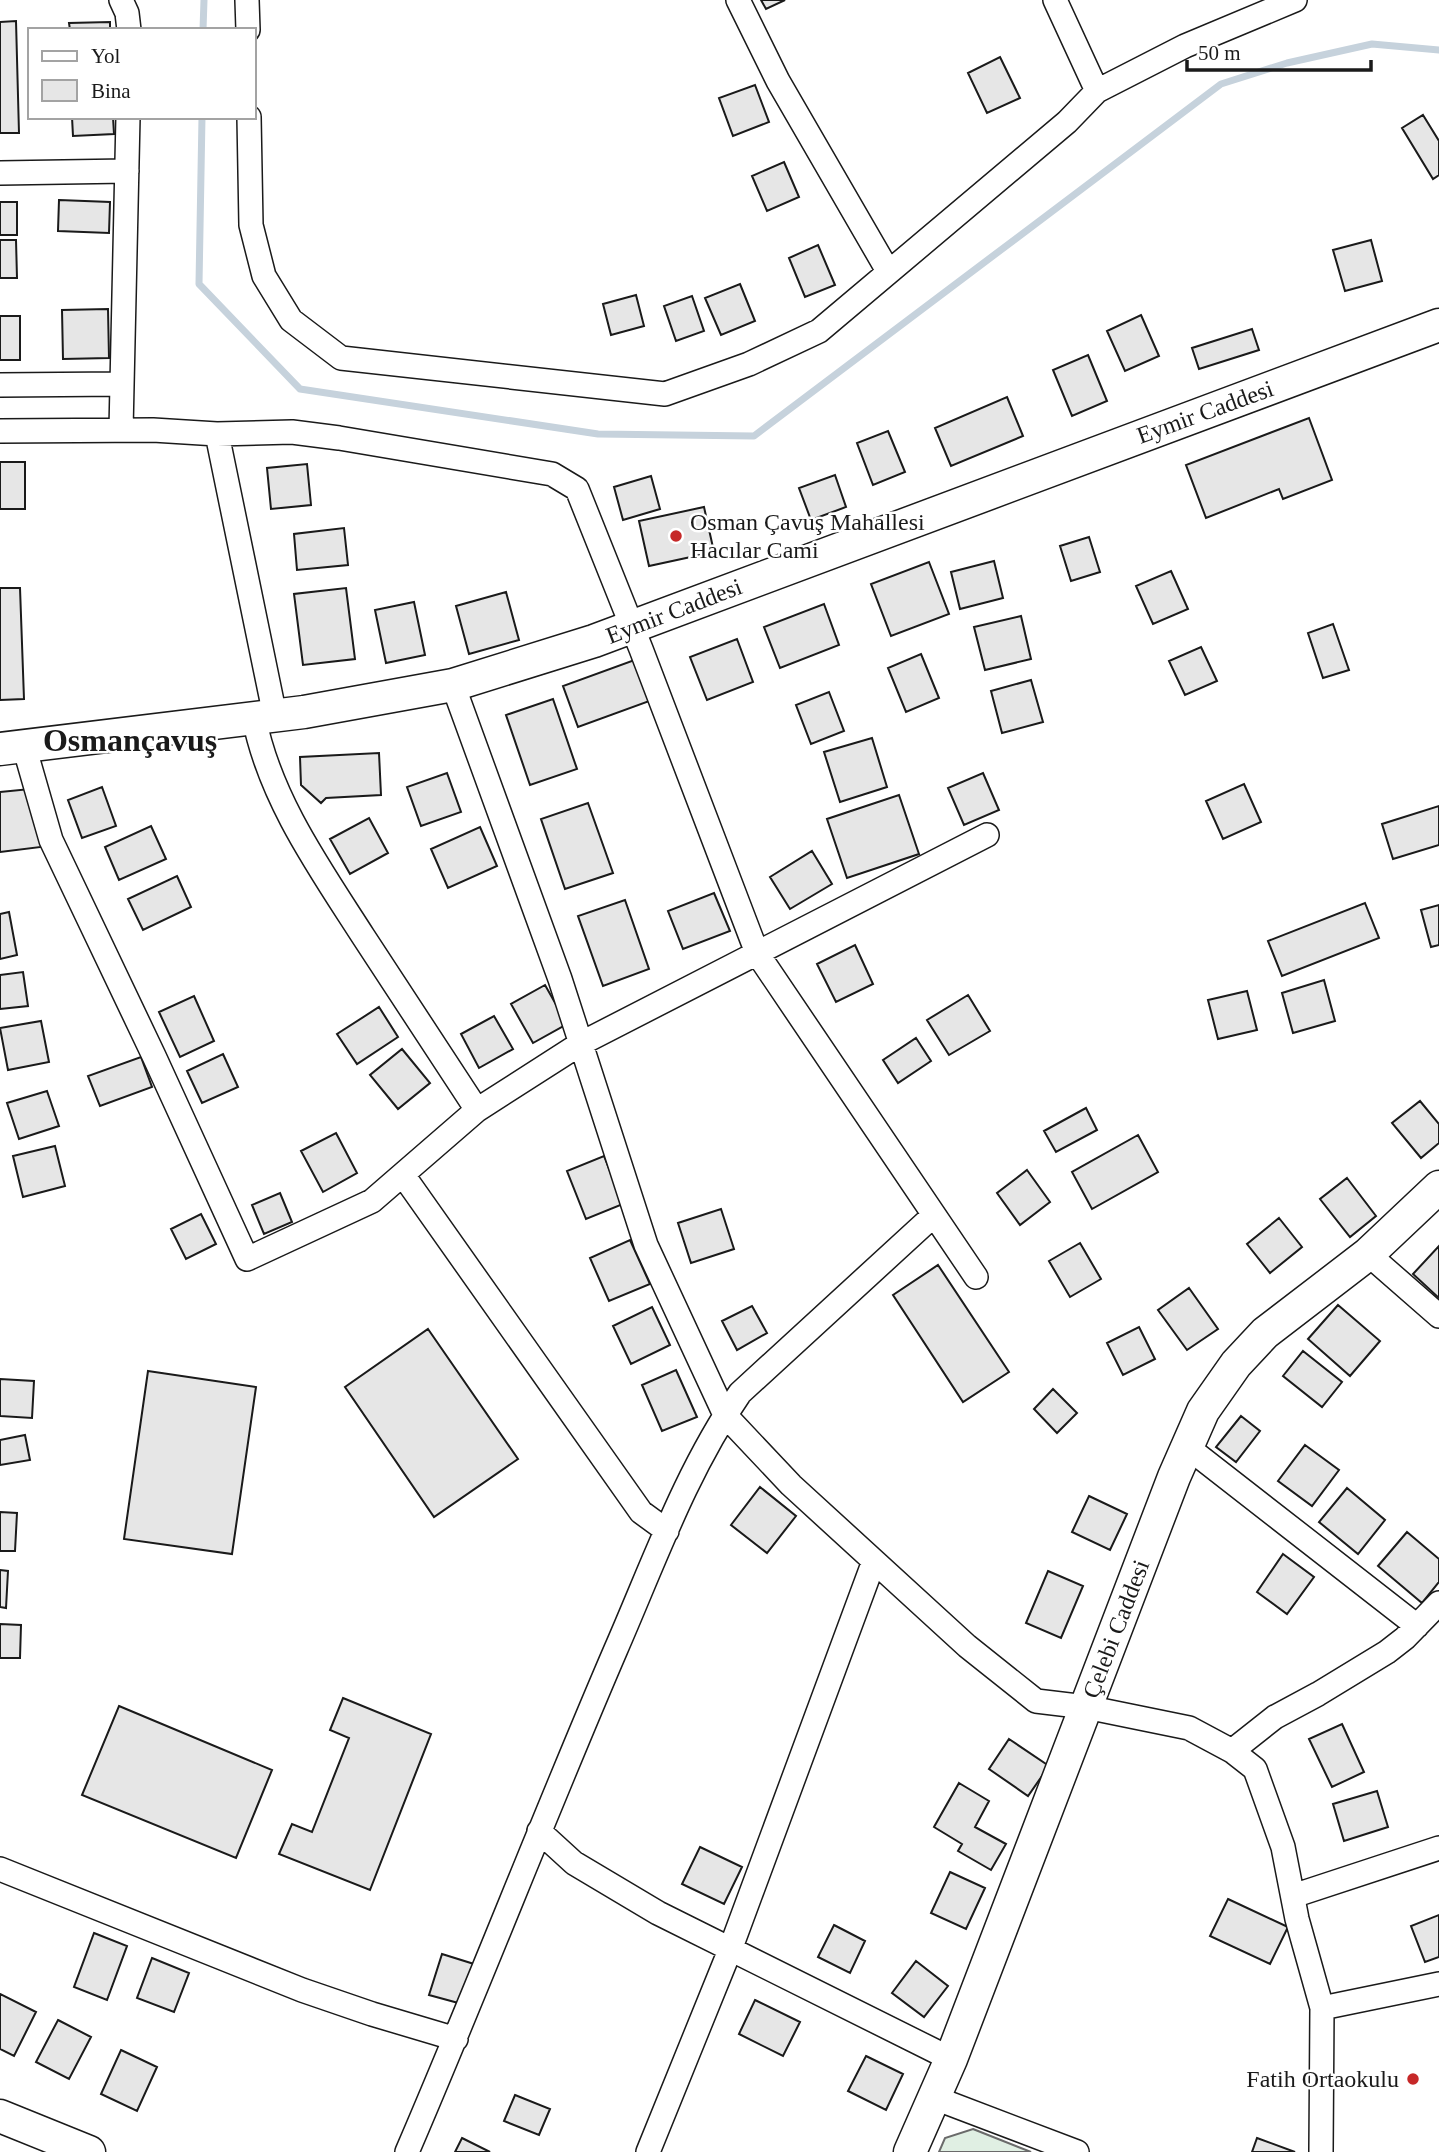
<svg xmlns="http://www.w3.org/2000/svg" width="1439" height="2152" viewBox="0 0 1439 2152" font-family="Georgia,serif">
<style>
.green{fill:#e0efe3;stroke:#6a6a6a;stroke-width:2}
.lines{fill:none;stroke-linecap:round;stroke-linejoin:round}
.stream{stroke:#c6d2dc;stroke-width:7}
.building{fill:#e6e6e6;stroke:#1a1a1a;stroke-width:2}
.street-casing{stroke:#1a1a1a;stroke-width:26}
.secondary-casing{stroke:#1a1a1a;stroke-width:35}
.street{stroke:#fff;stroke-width:23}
.secondary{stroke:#fff;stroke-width:32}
.poi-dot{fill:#c62828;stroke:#fff;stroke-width:2.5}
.labels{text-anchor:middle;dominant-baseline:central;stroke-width:5;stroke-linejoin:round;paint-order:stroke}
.street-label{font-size:24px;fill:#1a1a1a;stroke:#fff}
.poi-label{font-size:24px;fill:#1a1a1a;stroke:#fff;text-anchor:start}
.district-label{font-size:32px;font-weight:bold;fill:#1a1a1a;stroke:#fff}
</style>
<rect width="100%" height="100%" fill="#fff"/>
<!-- green -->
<path class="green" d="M973,2129l58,23h-92l6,-14z"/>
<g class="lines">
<!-- stream -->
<path class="stream" d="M203,30l1,-30
M202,117l-3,167 101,105 298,45 156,2 467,-352 66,-21 85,-19 67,6"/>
</g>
<!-- building -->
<path class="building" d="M761,0h24l-19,9z
M16,21l3,112h-19v-111z
M110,22v8h-40l-1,-7z
M1000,57l20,41 -33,15 -19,-40z
M755,85l14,37 -36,14 -14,-38z
M1423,115l16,26v34l-6,4 -31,-51z
M72,117h41l1,17 -41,2z
M784,162l15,35 -32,14 -15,-35z
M59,200l51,2 -1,31 -51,-2z
M0,202h17v33h-17z
M0,240h16l1,38h-17z
M1371,240l11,41 -37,10 -12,-41z
M818,245l17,40 -30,12 -16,-39z
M740,284l15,37 -34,14 -16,-37z
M636,295l8,31 -33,9 -8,-31z
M692,296l12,35 -28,10 -12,-35z
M108,309l1,49 -46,1 -1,-49z
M1141,315l18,41 -34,15 -18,-40z
M0,316h20v44h-20z
M1252,329l7,21 -60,19 -7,-21z
M1088,355l19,46 -35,15 -19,-46z
M1007,397l16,39 -72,30 -16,-38z
M1309,418l23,62 -49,19 -4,-10 -73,29 -20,-53z
M888,431l17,41 -32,13 -16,-42z
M0,462h25v47h-25z
M307,464l4,41 -40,4 -4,-41z
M835,475l11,32 -35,13 -12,-32z
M651,476l9,33 -37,11 -9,-33z
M704,507l10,45 -65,14 -10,-45z
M344,528l4,37 -51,5 -3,-36z
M1089,537l11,35 -29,9 -11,-35z
M994,561l9,37 -43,11 -9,-37z
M929,562l20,52 -58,22 -20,-52z
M1171,571l17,38 -35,15 -17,-38z
M0,588h20l4,111 -24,1z
M346,588l9,71 -52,6 -9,-71z
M506,592l13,48 -50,14 -13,-48z
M414,602l11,53 -39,8 -11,-53z
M824,604l15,41 -59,23 -16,-41z
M1021,616l10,43 -46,11 -11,-43z
M1333,624l16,46 -26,8 -15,-45z
M737,639l16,43 -46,18 -17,-43z
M1201,647l16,34 -32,14 -16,-34z
M921,654l18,44 -33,14 -18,-44z
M640,658l15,41 -77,28 -15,-41z
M1031,680l12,42 -41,11 -11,-42z
M829,692l15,39 -33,13 -15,-39z
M553,699l24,70 -47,16 -24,-70z
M872,738l15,49 -47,15 -16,-50z
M379,753l2,42 -55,3 -5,5 -20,-18 -1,-28z
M447,773l14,39 -40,14 -14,-39z
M983,773l16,37 -35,15 -16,-37z
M1244,784l17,38 -38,17 -17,-38z
M102,787l14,39 -34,12 -14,-38z
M30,789l7,27 4,31 -41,5v-60z
M899,795l20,59 -72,24 -20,-59z
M588,803l25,70 -48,16 -24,-70z
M1439,806v39l-46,14 -11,-35z
M369,818l19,35 -38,21 -20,-35z
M151,826l15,33 -47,21 -14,-33z
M480,827l17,39 -49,22 -17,-39z
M812,851l20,33 -42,25 -20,-32z
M177,876l14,31 -48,23 -15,-31z
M714,893l16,38 -47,18 -15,-38z
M625,900l24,69 -46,17 -25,-70z
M1365,903l14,35 -97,38 -14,-35z
M1439,905v40l-8,2 -10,-37z
M9,912l8,43 -17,4v-45z
M855,945l18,39 -37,18 -19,-38z
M23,972l5,34 -28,3v-34z
M1324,980l11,41 -42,12 -11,-40z
M545,985l22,39 -34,19 -22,-39z
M1247,991l10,39 -39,9 -10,-39z
M968,995l22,36 -41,24 -22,-35z
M194,996l20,45 -34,16 -21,-45z
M379,1007l19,30 -41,27 -20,-30z
M494,1016l19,33 -34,19 -18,-34z
M41,1021l8,41 -41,8 -8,-42z
M916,1038l15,23 -33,22 -15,-23z
M402,1049l28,34 -32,26 -28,-34z
M223,1054l15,33 -36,16 -15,-32z
M141,1057l11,30 -52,19 -12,-30z
M47,1091l12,35 -40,13 -12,-36z
M1420,1101l19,23v19l-18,15 -29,-35z
M1086,1108l11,22 -41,22 -12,-21z
M336,1133l21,40 -34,19 -22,-41z
M1138,1135l20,37 -66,37 -20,-37z
M55,1146l10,40 -42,11 -10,-41z
M604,1156l19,48 -37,15 -19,-48z
M1027,1170l23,32 -30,23 -23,-32z
M1347,1178l29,38 -26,21 -30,-38z
M280,1193l12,29 -28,12 -12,-29z
M721,1209l13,40 -43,14 -13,-40z
M201,1214l15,30 -30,15 -15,-30z
M1279,1218l23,29 -32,26 -23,-29z
M630,1240l20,44 -41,17 -19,-43z
M1080,1243l21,36 -31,18 -21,-36z
M1439,1246v52l-26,-24z
M938,1265l71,107 -46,30 -70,-107z
M1189,1288l29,41 -31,21 -29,-40z
M1338,1305l42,36 -30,35 -42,-37z
M752,1306l15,27 -30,17 -15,-29z
M652,1307l18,38 -39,19 -18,-38z
M1139,1327l16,32 -32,16 -16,-32z
M428,1329l90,130 -84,58 -89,-130z
M1303,1351l39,31 -20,25 -39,-31z
M676,1370l21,47 -35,14 -20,-46z
M148,1371l108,16 -24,167 -108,-15z
M0,1379l34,2 -2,37 -32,-2z
M1053,1389l24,24 -20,20 -23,-24z
M1241,1416l19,15 -24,31 -20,-15z
M25,1435l5,25 -30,5v-25z
M1305,1445l34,25 -27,36 -34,-25z
M760,1487l36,29 -29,37 -36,-28z
M1347,1488l38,32 -27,34 -39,-32z
M1089,1496l38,18 -17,36 -38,-18z
M0,1512l17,1 -2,38h-15z
M1407,1532l32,27v23l-17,21 -44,-37z
M1283,1554l31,23 -27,37 -30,-22z
M0,1570l8,1 -2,37 -6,-1z
M1048,1571l35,15 -22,52 -35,-15z
M0,1624l21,1 -1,33h-20z
M343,1698l88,36 -61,156 -91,-36 13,-30 20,8 37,-94 -19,-8z
M119,1706l153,64 -36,88 -154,-63z
M1342,1724l22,48 -32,15 -23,-48z
M1009,1739l40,27 -21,30 -39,-27z
M959,1783l30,18 -14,26 31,17 -15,26 -33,-19 4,-7 -28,-17z
M1377,1791l11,36 -44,14 -11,-37z
M700,1847l42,20 -18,37 -42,-20z
M950,1872l35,16 -19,41 -35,-16z
M1228,1899l60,28 -18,37 -60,-28z
M1439,1915v42l-14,5 -14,-36z
M834,1925l31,16 -15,32 -32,-16z
M94,1933l33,13 -20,54 -33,-13z
M442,1954l32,10 -12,40 -33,-9z
M152,1958l37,15 -15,39 -37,-14z
M916,1961l32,25 -24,31 -32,-24z
M0,1994l36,18 -22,44 -14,-7z
M755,2000l45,22 -17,34 -44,-22z
M58,2020l33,17 -22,42 -33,-17z
M121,2050l36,17 -20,44 -36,-17z
M866,2056l37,18 -17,36 -38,-19z
M515,2095l35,14 -11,26 -35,-14z
M462,2138l28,14h-35z
M1257,2138l38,14h-43z"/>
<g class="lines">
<!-- street casing -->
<g class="street-casing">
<path id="street" d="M121,0l6,13 2,17
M247,0l1,30
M738,0l40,81 110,190
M1055,0l42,91
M249,117l2,108 13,51 27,44 50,38 324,36 84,-30 70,-33 248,-209 30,-31 88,-45 110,-46
M0,173l127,-2
M0,385l122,-1
M121,430l7,-313
M0,431l153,-1 64,4 75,-2 47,6 213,36 25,15 64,160 116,304 219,324
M217,434l58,282
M453,685l107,294 86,266 79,170 66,70 176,161 69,55 50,6 103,21 43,23 23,18 28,78 14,72 25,89 -1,144
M254,718c16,81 66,151 109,218 38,58 76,116 114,174
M24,746l27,94 103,216 93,203 125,-58 105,-91 103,-66 407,-209
M403,1175l238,337 26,19
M1368,1254l71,62
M1186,1446l231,180
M1232,1751l43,-34 43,-23 69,-42 18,-14 34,-35
M539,1831l35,32 84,50 293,146
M0,1869l302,121 70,24 84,25
M1293,1896l146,-48
M1322,2008l117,-24
M935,2098l142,54
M407,2152c72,-167 137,-336 209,-503 38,-87 70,-178 124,-256l194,-178
M648,2152l82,-202 144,-389"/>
</g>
<!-- secondary casing -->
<g class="secondary-casing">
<path id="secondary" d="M0,749l304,-37 149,-27 141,-44 845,-316
M0,2116l89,36
M910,2152l41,-93 223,-582 29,-66 33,-47 29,-31 103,-79 71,-67"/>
</g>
<!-- street -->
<use href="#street" class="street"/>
<!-- secondary -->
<use href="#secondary" class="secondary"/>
</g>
<!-- markers -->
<g class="poi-dot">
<circle cx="676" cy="536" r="7"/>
<circle cx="1413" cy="2079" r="7"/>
</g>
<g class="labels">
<!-- street labels -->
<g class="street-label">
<text transform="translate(1205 412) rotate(-20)">Eymir Caddesi</text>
<text transform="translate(674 611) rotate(-21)">Eymir Caddesi</text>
<text transform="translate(1116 1629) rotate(-69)">Çelebi Caddesi</text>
</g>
<!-- poi labels -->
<g class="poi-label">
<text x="690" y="522">Osman Çavuş Mahallesi<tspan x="690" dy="28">Hacılar Cami</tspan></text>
<text x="1399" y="2079" text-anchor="end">Fatih Ortaokulu</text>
</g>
<!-- district labels -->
<g class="district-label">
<text x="130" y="740">Osmançavuş</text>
</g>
</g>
<!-- legend -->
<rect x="28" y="28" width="228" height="91" fill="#ffffff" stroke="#a3a3a3" stroke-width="2"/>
<rect x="42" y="51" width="35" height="10" fill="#ffffff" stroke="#a3a3a3" stroke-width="2"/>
<text x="91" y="63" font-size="21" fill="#1a1a1a">Yol</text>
<rect x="42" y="80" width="35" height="21" fill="#e6e6e6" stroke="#a3a3a3" stroke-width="2"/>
<text x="91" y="98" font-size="21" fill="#1a1a1a">Bina</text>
<!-- scale -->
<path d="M1187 60v10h184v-10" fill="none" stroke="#1a1a1a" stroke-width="3.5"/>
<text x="1198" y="60" font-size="21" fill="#1a1a1a" stroke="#ffffff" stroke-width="5" paint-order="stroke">50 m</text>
</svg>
